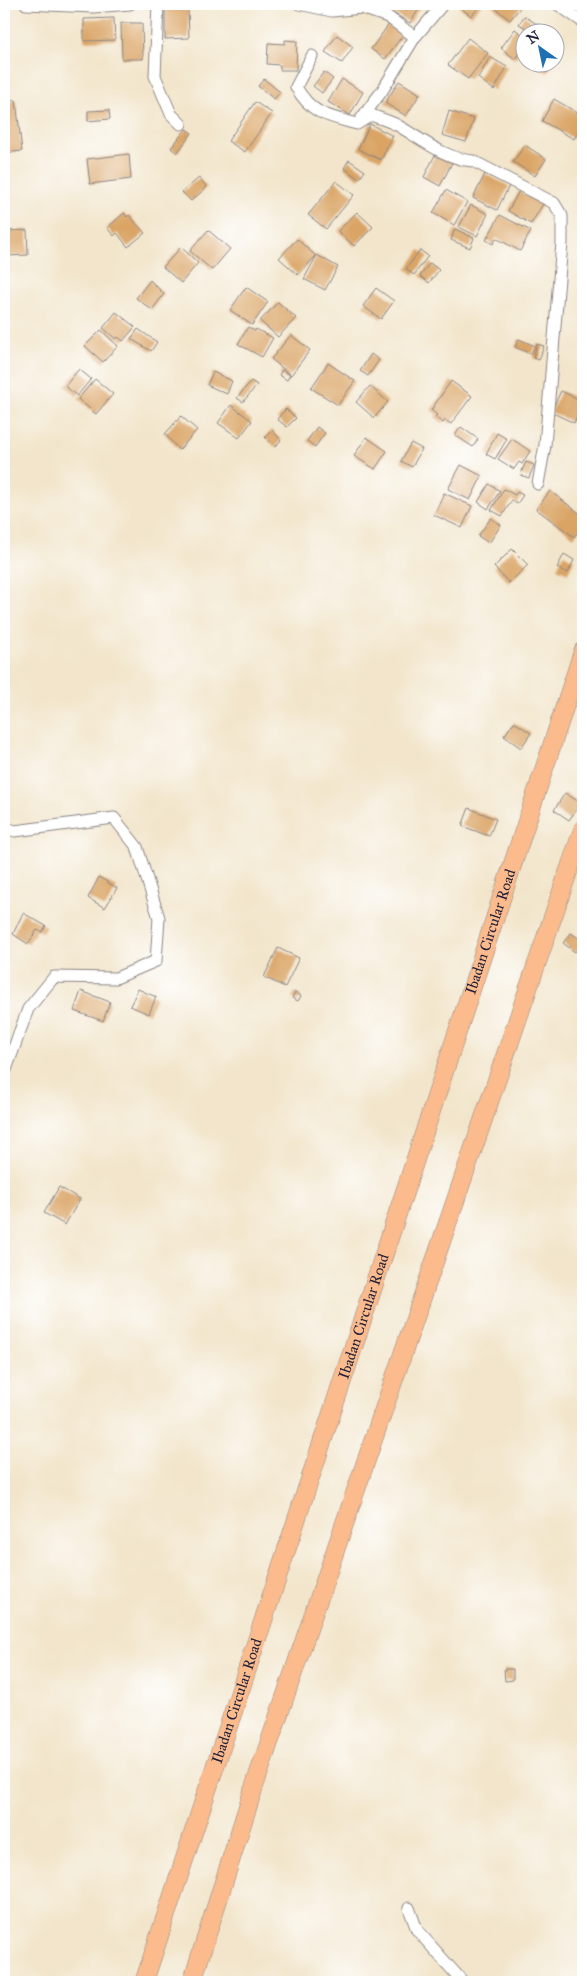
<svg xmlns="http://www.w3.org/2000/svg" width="587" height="1986" viewBox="0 0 587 1986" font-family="'IM FELL Great Primer',serif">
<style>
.building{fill:#daa465}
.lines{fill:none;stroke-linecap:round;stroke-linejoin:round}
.minor-casing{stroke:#8a8483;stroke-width:13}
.trunk-casing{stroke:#8a8483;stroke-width:19}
.minor{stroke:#fff;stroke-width:11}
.trunk{stroke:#fbbb8d;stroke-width:18}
.labels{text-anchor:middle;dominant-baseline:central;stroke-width:4.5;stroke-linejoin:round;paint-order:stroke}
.street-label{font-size:15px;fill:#22223b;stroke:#fff}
</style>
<rect width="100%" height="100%" fill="#fff"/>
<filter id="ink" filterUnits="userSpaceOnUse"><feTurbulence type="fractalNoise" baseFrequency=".02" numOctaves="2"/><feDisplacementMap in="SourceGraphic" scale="10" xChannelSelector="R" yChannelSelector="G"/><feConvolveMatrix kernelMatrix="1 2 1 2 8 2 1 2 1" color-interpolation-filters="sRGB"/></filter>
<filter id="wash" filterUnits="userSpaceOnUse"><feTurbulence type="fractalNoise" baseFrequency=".0096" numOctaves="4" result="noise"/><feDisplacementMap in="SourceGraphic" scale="20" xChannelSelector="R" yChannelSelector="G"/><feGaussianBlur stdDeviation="1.12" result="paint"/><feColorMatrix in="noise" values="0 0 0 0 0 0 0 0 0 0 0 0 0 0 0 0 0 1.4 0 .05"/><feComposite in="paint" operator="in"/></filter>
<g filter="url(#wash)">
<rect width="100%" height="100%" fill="#f2e5cb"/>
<g id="blocks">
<!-- building -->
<path class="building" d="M392,4h30l-12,19 -22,-13z
M460,4h19l2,1 -10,11 -13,-10z
M490,4h33l-13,16z
M165,8h23l1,30 -24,1z
M524,16l21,13 -2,3h-10l-14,-8z
M114,18l1,22 -31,1v-22z
M121,23h21l1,36h-21z
M389,24l14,11 -18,24 -14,-10z
M515,29l9,7v9l-9,14 -14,-11z
M337,35l16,12 -11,16 -17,-11z
M468,38l20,15 -20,26 -20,-14z
M285,40l12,1 -1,29h-16v-5l-13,-1 1,-21 17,1z
M490,57l17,10 -13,23 -16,-12z
M530,62h24l-7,11z
M324,72l9,7 -11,14 -9,-7z
M264,79l16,13 -6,7 -16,-13z
M342,79l21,13 -13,23 -22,-13z
M399,81l21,13 -14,22 -21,-13z
M554,99l29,17v7l-9,16 -32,-18z
M16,100l6,51 -18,2v-52z
M255,102l17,11 -27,39 -17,-11z
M109,110l1,9 -22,2v-10z
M449,111l25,8 -8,23 -24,-7z
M370,124l23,12 -12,24 -23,-11z
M186,129l6,4 -15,20 -6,-5z
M525,145l21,14 -11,17 -22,-14z
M129,154l2,25 -41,5 -3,-25z
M435,155l17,8 -12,23 -16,-9z
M349,160l16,11 -6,8 -15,-11z
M485,174l24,12 -12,24 -24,-12z
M199,178l8,9 -16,14 -9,-9z
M336,181l18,14 -28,34 -18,-14z
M446,190l21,12 -13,23 -21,-12z
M519,191l24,13 -12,20 -23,-13z
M471,205l17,9 -11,22 -18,-9z
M357,212l16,15 -19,19 -16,-15z
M124,213l3,4 2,-2 16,18 -17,14 -11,-14 -3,3 -7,-8z
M500,215l31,16 -11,20 -24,-13 -3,6 -7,-4z
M455,229l19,9 -4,10 -19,-8z
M27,230l1,25 -21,1 -1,-25z
M208,230l22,19 -18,21 -22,-19z
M297,239l19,17 -18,19 -19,-17z
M181,247l17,16 -17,20 -18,-16z
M420,250l8,6 -14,19 -8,-6z
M317,255l21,12 -13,23 -21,-11z
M430,263l9,7 -10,13 -9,-7z
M150,280l14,14 -12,16 -16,-12z
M246,287l22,15 -16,23 -22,-15z
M376,288l18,13 -13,18 -18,-13z
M278,302l18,16 -18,19 -18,-16z
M116,312l19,15 -12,14 -5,-4 -2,2 -13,-11z
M248,327l7,4 1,-2 17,9 -11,19 -24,-13z
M138,329l19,13 -6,9 -20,-12z
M101,330l17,16 -15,16 -18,-16z
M291,335l19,15 -19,25 -20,-16z
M519,339l16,7 -4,8 -16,-7z
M537,344l7,2 -5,14 -6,-2z
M371,354l8,6 -11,16 -8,-5z
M328,363l27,18 -17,24 -27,-17z
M79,369l12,10 -14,17 -12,-10z
M282,370l8,5 -3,5 -8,-5z
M213,372l19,9 -5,13 -20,-9z
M95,379l18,15 -17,20 -18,-15z
M251,381l6,4 -14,17 -6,-4z
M451,381l21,15 -21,28 -6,-4 -2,3 -8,-6 2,-2 -6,-5z
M370,386l18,16 -14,16 -18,-16z
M561,391l22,10 -9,22 -23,-11z
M231,405l21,16 -13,17 -21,-15z
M286,409l10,9 -9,9 -10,-8z
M181,416l16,14 -18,20 -14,-16z
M317,427l8,6 -10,14 -8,-6z
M461,427l17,12 -5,8 -18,-12z
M272,430l9,10 -6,7 -10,-10z
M497,433l10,6 -12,20 -9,-5z
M366,437l21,14 -12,18 -21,-13z
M512,439l18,12 -8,13 -3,-2 -5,7 -16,-10z
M411,443l11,6 -10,18 -11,-6z
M526,462l8,3 -5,13 -9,-3z
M461,465l21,11 -12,24 -22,-11z
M489,484l11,7 -12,18 -10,-7z
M504,489l11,6 2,-3 6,3 -6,9 -5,-4 -10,16 -11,-6z
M550,491l33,25v9l-9,12 -38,-28z
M444,493l28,13 -10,22 -28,-13z
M491,518l10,7 -12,18 -11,-7z
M512,549l16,16 -19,18 -15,-16z
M564,554l10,6 -6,13 -11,-5z
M514,722l17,11 -10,15 -17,-12z
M565,793l16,10 -12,17 -15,-10z
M469,808l27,11 -7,17 -27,-10z
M99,877l18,11 -12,20 -17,-10z
M23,913l23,13 -4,6 -5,-2 -9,14 -15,-10z
M571,933l12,8 -8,11 -12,-9z
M278,948l21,10 -14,29 -21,-10z
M138,989l18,8 -7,17 -19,-8z
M81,991l29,11 -7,19 -29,-10z
M295,992l6,4 -3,5 -6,-3z
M59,1187l21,12 -15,26 -21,-12z
M4,1377l5,1 -3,19h-2z
M504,1669h9v11l-8,1z"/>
</g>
</g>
<g filter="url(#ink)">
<use href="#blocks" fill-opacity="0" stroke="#8a8483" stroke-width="1"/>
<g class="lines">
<!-- minor casing -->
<g class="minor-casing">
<path id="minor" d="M26,4l67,3 37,-3
M158,4l-3,72 16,38 10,10
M299,4l33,7 30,-3 26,9 27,20 28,-33
M557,4l26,18
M312,56l-16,31c16,28 32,29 61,37l14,-9c8,3 18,6 26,10 23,13 48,34 76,36l81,42 8,13v27l-17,202 -7,39
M361,119l21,-28 33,-54
M4,827l11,4 99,-13 23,29 22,71 -3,43 -40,17 -62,-1 -26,32 -24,66
M409,1908l8,22 46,52"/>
</g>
<!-- trunk casing -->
<g class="trunk-casing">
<g id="trunk">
<path id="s1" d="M144,1982l439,-1331"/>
<path d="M192,1982l61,-192 330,-961"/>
</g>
</g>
<!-- minor -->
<use href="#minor" class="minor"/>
<!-- trunk -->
<use href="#trunk" class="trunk"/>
</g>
</g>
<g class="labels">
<!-- street labels -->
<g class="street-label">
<text stroke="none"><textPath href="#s1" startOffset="1106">Ibadan Circular Road</textPath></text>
<text stroke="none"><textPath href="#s1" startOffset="701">Ibadan Circular Road</textPath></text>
<text stroke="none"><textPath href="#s1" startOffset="296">Ibadan Circular Road</textPath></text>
</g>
</g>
<!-- margin -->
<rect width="587" height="1986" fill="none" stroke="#fff" stroke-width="20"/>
<!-- north arrow -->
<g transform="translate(540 48) rotate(327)"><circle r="24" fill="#ffffff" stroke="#a7a7b1"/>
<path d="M0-4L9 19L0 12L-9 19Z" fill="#1f6fb2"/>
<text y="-8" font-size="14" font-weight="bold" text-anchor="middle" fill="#22223b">N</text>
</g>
</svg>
